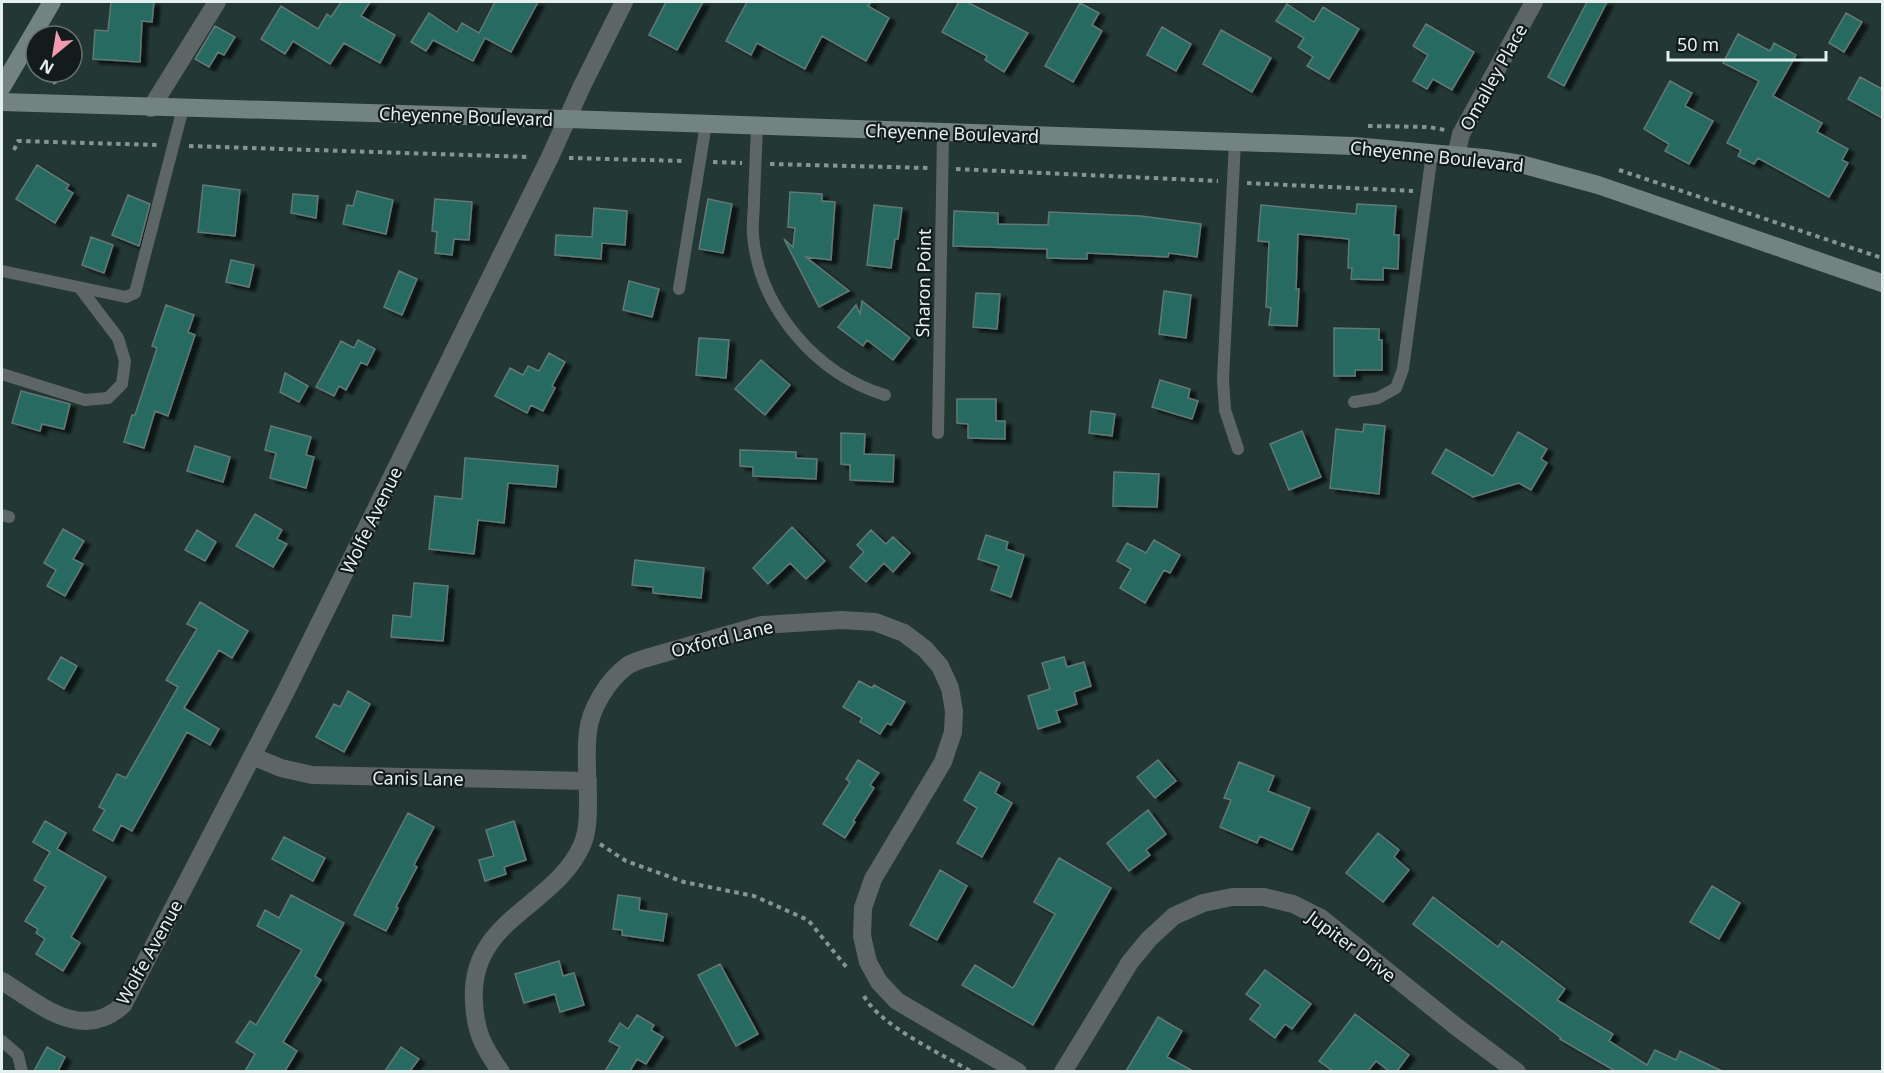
<svg xmlns="http://www.w3.org/2000/svg" width="1884" height="1073" viewBox="0 0 1884 1073" font-family="'Noto Sans',sans-serif">
<style>
.building{fill:#266a62;stroke:#637976;stroke-width:1.5;filter:url(#shadow)}
.lines{fill:none;stroke-linecap:round;stroke-linejoin:round}
.path{stroke:#869593;stroke-width:4;stroke-dasharray:4.5 4.5;stroke-linecap:butt}
.lane{stroke:#5d6664;stroke-width:12}
.street{stroke:#5d6664;stroke-width:18}
.secondary{stroke:#738380;stroke-width:18}
.labels{text-anchor:middle;dominant-baseline:central;stroke-width:4.5;stroke-linejoin:round;paint-order:stroke}
.street-label{font-size:18px;fill:#e4f0ee;stroke:#131c1b}
</style>
<defs>
<filter id="shadow"><feDropShadow dx="6" dy="4" stdDeviation="1.5" flood-color="#0009"/></filter>
</defs>
<rect width="100%" height="100%" fill="#233734"/>
<!-- building -->
<path class="building" d="M111,2h43l-2,20 -10,-1 -2,41 -47,-3 2,-29 13,1z
M341,2h29l-9,14 34,19 -15,28 -36,-20 -14,21 -37,-23 -8,13 -24,-15 20,-33 37,23 9,-15 4,3z
M495,2h43l-27,50 -26,-14 -12,23 -40,-21 -7,11 -15,-9 18,-29 28,19 5,-9 17,10z
M666,2h37l-26,48 -28,-15z
M747,2h124l-3,4 21,12 -23,43 -44,-25 -17,33 -48,-26 -6,12 -25,-14z
M959,2h8l61,31 -24,39 -19,-12 2,-4 -45,-24z
M1587,2h20l-43,84 -16,-9z
M1080,3l19,10 -7,12 10,6 -29,51 -28,-16z
M1287,4l27,18 9,-15 36,22 -30,50 -22,-13 6,-9 -15,-10 6,-9 -28,-17z
M1846,13l16,9 -18,30 -15,-9z
M1426,24l48,28 -22,38 -19,-11 -6,10 -14,-8 15,-26 -15,-9z
M215,26l20,11 -11,18 -6,-3 -9,15 -14,-8z
M1162,27l29,17 -15,27 -29,-16z
M1221,30l50,28 -19,34 -49,-28z
M1738,34l32,17 4,-8 22,12 -23,41 49,27 -5,9 31,17 -6,11 6,3 -19,34 -71,-39 -4,6 -16,-8 3,-6 -14,-7 32,-62 -36,-18z
M1860,77l22,12v29l-34,-19z
M1670,81l22,12 -7,13 28,15 -24,43 -24,-13 4,-7 -25,-15z
M37,165l32,20 -3,4 7,4 -18,30 -39,-24z
M203,185l37,5 -5,46 -37,-4z
M357,191l36,9 -7,34 -43,-10 4,-19 6,1z
M790,192l32,2v7l13,1 -4,58 -25,-3 43,34 -30,16 -35,-68 9,8 2,-19 -7,-1z
M293,194l25,2 -2,22 -25,-5z
M128,195l22,9 -11,42 -27,-11z
M435,199l37,3 -3,38 -15,-1 -2,16 -17,-2 2,-21 -5,-1z
M708,199l24,5 -9,49 -24,-4z
M1357,204l39,2 -2,29h5l-1,34 -15,-1v12l-32,-1 1,-11h-4l1,-29 -51,-5 -2,55h3l-2,37 -28,-1 2,-17 -5,-1 3,-65 -11,-1 3,-36 95,9z
M874,205l28,3 -4,31h-3l-4,29 -24,-3z
M594,208l33,3 -2,34 -23,-2 -1,16 -46,-4 1,-20 36,2z
M954,211l44,2v11l50,1 1,-13 92,4 60,8 -4,33 -28,-4 -1,4 -81,-4v6l-40,-1v-9l-94,-3z
M91,237l22,8 -9,28 -22,-8z
M231,260l23,5 -5,22 -23,-5z
M399,271l18,8 -15,36 -18,-8z
M629,281l30,8 -7,28 -29,-7z
M1164,291l27,4 -5,43 -27,-4z
M976,293l24,1 -3,35 -24,-2z
M862,301l48,37 -17,22 -26,-20 -4,6 -25,-19 18,-22 4,9z
M166,305l28,10 -6,17 7,3 -27,81 -13,-5 -11,37 -20,-6 8,-27h3l22,-67 -5,-2z
M1334,328l45,1v11h3v30h-27v6h-21z
M699,338l30,2 -3,38 -30,-3z
M358,340l17,9 -8,16 -6,-3 -15,28 -7,-4 -5,10 -18,-9 25,-46 13,7z
M549,353l16,9 -13,24 3,2 -12,23 -12,-6 -4,8 -32,-17 15,-28 13,7 5,-9 11,5z
M761,360l29,25 -25,30 -30,-26z
M285,373l23,13 -9,16 -19,-10z
M1160,380l30,9 -2,9 10,3 -6,18 -40,-12z
M21,391l49,13 -6,25 -22,-5 -2,7 -28,-8z
M957,399h39v22h9v18l-37,-1v-14l-11,-1z
M1091,411l24,3 -3,22 -23,-3z
M1364,424l21,2 -6,68 -49,-6 6,-59 27,3z
M271,426l40,11 -5,18 8,2 -8,31 -36,-10 6,-25 -11,-3z
M1302,431l19,46 -32,13 -19,-46z
M1518,432l29,17 -6,10 6,4 -16,27 -12,-7 -46,14 -41,-24 14,-24 47,27z
M841,433l24,1 -1,20 30,1 -1,27 -43,-2v-15l-9,-1z
M195,446l35,11 -7,25 -36,-11z
M740,450l56,2v6l21,1 -1,20 -63,-3v-9l-13,-1z
M465,458l93,8 -2,21 -48,-4 -4,40 -26,-3 -4,34 -45,-5 6,-53 27,3z
M1114,472l45,2 -2,33 -44,-1z
M255,514l27,16 -5,9 10,5 -14,23 -37,-21z
M792,527l33,34 -19,18 -16,-16 -22,21 -15,-16z
M63,529l21,12 -11,18 10,5 -18,32 -18,-10 9,-16 -12,-7z
M197,530l19,12 -11,19 -20,-11z
M871,530l15,14 7,-7 17,16 -17,19 -9,-9 -18,19 -16,-15 14,-15 -7,-7z
M986,535l22,7 -2,7 18,6 -13,42 -20,-7 8,-24 -21,-7z
M1154,540l26,15 -10,18 -6,-3 -19,33 -25,-15 11,-19 -14,-8 10,-18 19,10z
M635,560l69,8 -3,30 -48,-5v-6l-21,-2z
M414,583l34,3 -5,55 -52,-4 2,-22 18,2z
M200,602l48,29 -16,27 -13,-8 -35,58 35,21 -9,16 -23,-13 -55,99 -11,-6 -8,16 -20,-11 12,-20 -6,-3 18,-33 9,4 52,-91 -12,-7 31,-51 -10,-5z
M61,657l16,9 -13,23 -16,-10z
M1064,657l3,10 17,-5 7,24 -17,6 3,12 -21,7 4,11 -22,7 -10,-33 22,-7 -8,-26z
M859,681l13,7 2,-3 31,17 -14,23 -4,-2 -7,11 -20,-12 2,-4 -19,-11z
M348,691l22,13 -26,48 -28,-15 18,-33 6,3z
M858,760l21,13 -9,12 4,3 -21,33 2,1 -10,16 -22,-14 27,-42 -4,-3z
M1158,760l18,21 -21,17 -18,-21z
M1239,762l35,14 -6,15 42,17 -18,42 -32,-14 -3,7 -37,-16 11,-27 -7,-2z
M980,772l20,11 -5,10 17,10 -30,54 -25,-14 20,-35 -13,-8z
M1148,810l18,24 -20,16 4,5 -21,16 -22,-28z
M408,813l26,14 -20,38 3,2 -21,40 2,1 -12,23 -32,-16z
M45,821l21,12 -9,16 49,28 -35,60 9,6 -17,28 -27,-17 9,-15 -9,-6 2,-4 -13,-8 21,-34 -12,-7 16,-28 -17,-10z
M514,821l12,39 -22,7 2,7 -21,7 -6,-21 15,-4 -8,-26z
M1378,833l21,17 -5,7 15,13 -26,32 -37,-29z
M284,837l41,21 -12,23 -41,-22z
M1059,858l52,30 -78,137 -71,-40 13,-20 38,23 42,-74 -21,-12z
M940,870l27,16 -30,54 -27,-15z
M1712,886l28,17 -21,36 -29,-17z
M291,895l53,28 -29,53 6,4 -38,62 14,9 -12,20h-40l10,-17 -19,-12 14,-21 6,4 46,-75 -45,-24 8,-16 14,8z
M618,895l22,3 -1,12 28,4 -4,27 -41,-6v-5l-9,-1z
M1433,897l65,50 4,-6 63,48 -8,11 56,34 -4,7 38,24 8,-15 21,10 4,-9 42,20h-107l-55,-32 1,-1 -148,-114z
M559,961l4,15 11,-3 10,32 -24,7 -5,-18 -31,9 -9,-29z
M720,964l38,70 -22,12 -38,-71z
M1265,970l46,34 -19,25 -7,-5 -10,14 -25,-19 11,-14 -15,-11z
M1355,1014l54,41 -12,16h-8l-13,-10 -8,10h-35l-14,-10z
M637,1015l17,10 -3,5 12,7 -17,27 -9,-5 -7,12h-25l15,-24 -11,-6 11,-18 8,6z
M1158,1017l24,14 -15,26 26,14h-67z
M47,1047l18,10 -7,14h-24z
M401,1047l18,12 -9,12h-25z"/>
<g class="lines">
<!-- path -->
<path class="path" d="M49,72l7,13
M1368,126l61,1 16,3
M189,146l340,11
M14,150l4,-9 139,4
M569,158l116,3
M713,162l29,1
M770,164l158,4
M956,169l262,12
M1619,170l263,88
M1247,183l166,8
M600,844l26,17 58,21 70,14 54,24 40,49
M864,996c16,30 78,58 108,76"/>
<!-- lane -->
<path class="lane" d="M757,126c-1,25 -2,49 -3,73 0,12 -2,25 -1,37 7,73 63,138 132,159
M1235,142l-12,237 2,31 13,39
M2,271l124,26 9,-4 48,-185
M679,289l27,-165
M2,374l83,26 23,-2 14,-14 3,-23 -7,-23 -38,-50
M1354,402l24,-4 18,-10 7,-19 29,-216
M938,433l5,-300
M2,515l7,2
M2,1041l16,14 4,17"/>
<!-- street -->
<path class="street" d="M151,108l66,-106
M1456,155l5,-21 73,-132
M252,756l29,12 31,7 276,6
M2,981c37,23 80,62 121,24l163,-314 264,-534 32,-71 42,-84
M501,1072c-18,-25 -26,-41 -27,-71 -5,-82 81,-94 108,-156 6,-13 6,-31 6,-45 0,-22 -3,-46 0,-68 2,-23 20,-52 39,-66 4,-3 11,-5 16,-7l119,-34 80,-5 33,2 29,11 21,16 15,17 10,22 4,23 -1,21 -10,30 -70,117 -10,29 -1,28 6,26 11,20 18,19 121,71
M1063,1072l67,-110 19,-23 25,-23 29,-13 29,-6h32l29,7 28,14 137,110 59,44"/>
<!-- secondary -->
<path class="secondary" d="M2,87l50,-85
M2,102l565,17 787,27 130,12 37,6 77,21 284,98"/>
</g>
<g class="labels">
<!-- street labels -->
<g class="street-label">
<text transform="translate(1493 77) rotate(-61)">Omalley Place</text>
<text transform="translate(466 116) rotate(2)">Cheyenne Boulevard</text>
<text transform="translate(952 133) rotate(2)">Cheyenne Boulevard</text>
<text transform="translate(1437 156) rotate(6)">Cheyenne Boulevard</text>
<text transform="translate(923 283) rotate(-89)">Sharon Point</text>
<text transform="translate(371 520) rotate(-64)">Wolfe Avenue</text>
<text transform="translate(722 638) rotate(-14)">Oxford Lane</text>
<text transform="translate(418 778) rotate(1)">Canis Lane</text>
<text transform="translate(1352 946) rotate(37)">Jupiter Drive</text>
<text transform="translate(149 952) rotate(-61)">Wolfe Avenue</text>
</g>
</g>
<!-- border -->
<rect width="1884" height="1073" fill="none" stroke="#e4f0ee" stroke-width="6"/>
<!-- north arrow -->
<g transform="translate(54 54) rotate(210)"><circle r="28" fill="#131c1b" stroke="#67716f" stroke-width="1.5"/>
<path d="M0-4.5L10 22L0 15L-10 22Z" fill="#f29aaf"/>
<text y="-9" font-size="16" font-weight="bold" text-anchor="middle" fill="#e4f0ee">N</text>
</g>
<!-- scale -->
<path d="M1668 51v9h158v-9" fill="none" stroke="#e4f0ee" stroke-width="3"/>
<text x="1677" y="51" font-size="18" fill="#e4f0ee" stroke="#131c1b" stroke-width="4.5" paint-order="stroke">50 m</text>
</svg>
